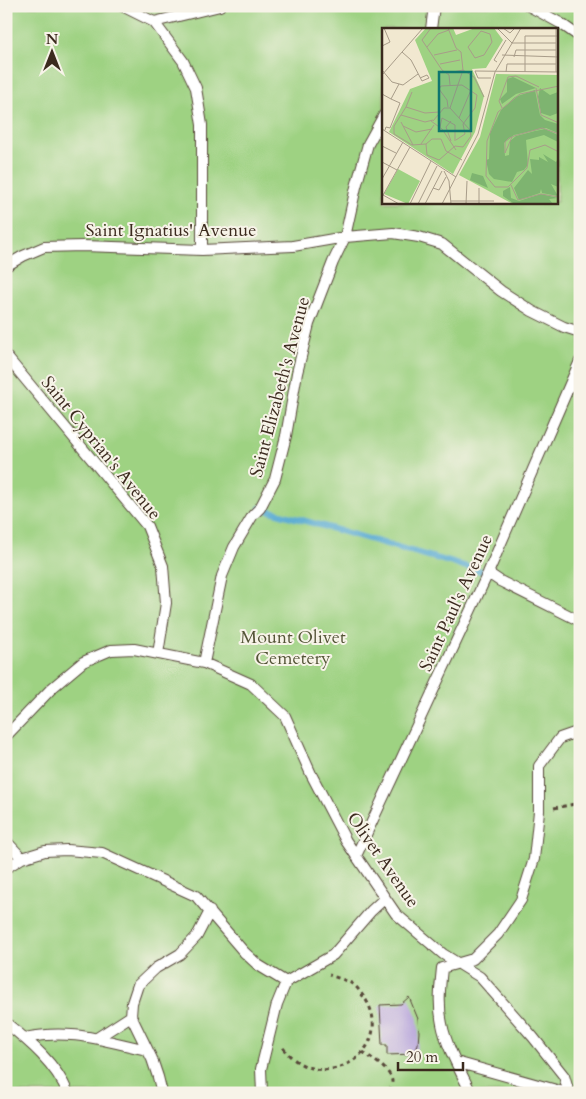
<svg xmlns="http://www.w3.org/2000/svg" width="586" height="1099" viewBox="0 0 586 1099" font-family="Cardo,serif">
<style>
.green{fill:#9ed282;stroke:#6c7e50;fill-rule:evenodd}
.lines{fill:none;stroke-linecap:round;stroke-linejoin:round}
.stream{stroke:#57aad2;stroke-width:6}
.building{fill:#b09dda}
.service-casing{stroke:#564639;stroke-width:12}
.path{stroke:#564639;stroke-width:3;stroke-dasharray:4 4;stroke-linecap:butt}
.service{stroke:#fff;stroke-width:10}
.labels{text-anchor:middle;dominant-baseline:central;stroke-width:4;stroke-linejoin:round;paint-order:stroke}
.street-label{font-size:18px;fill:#3b2a1e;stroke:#f7f3e8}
.park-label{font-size:18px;fill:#545437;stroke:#f7f3e8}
.inset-road{fill:none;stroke:#a89c89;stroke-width:1}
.view{fill:#0f766e;fill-opacity:0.15;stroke:#0f766e;stroke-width:2.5}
.inset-edge{fill:none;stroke:#3b2a1e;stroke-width:2.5}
</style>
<rect width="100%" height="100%" fill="#f7f3e8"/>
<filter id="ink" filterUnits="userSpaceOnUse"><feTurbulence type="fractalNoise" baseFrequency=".02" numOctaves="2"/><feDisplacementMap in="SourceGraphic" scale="10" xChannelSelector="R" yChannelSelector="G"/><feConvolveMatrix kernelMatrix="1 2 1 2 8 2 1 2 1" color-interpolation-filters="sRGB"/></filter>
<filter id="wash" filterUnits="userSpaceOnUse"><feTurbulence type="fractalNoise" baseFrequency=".0096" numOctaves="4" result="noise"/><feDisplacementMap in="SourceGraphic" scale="20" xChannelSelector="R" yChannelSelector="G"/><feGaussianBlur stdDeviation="1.12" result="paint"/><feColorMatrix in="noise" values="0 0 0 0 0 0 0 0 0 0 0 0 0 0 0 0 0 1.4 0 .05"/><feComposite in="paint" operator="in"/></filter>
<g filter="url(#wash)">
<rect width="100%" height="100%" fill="#f1e8d0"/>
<!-- green -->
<path class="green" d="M6,6h574v1087h-574zM384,29h173v173h-173z"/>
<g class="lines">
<!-- stream -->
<path class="stream" d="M260,508l228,65"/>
</g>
<g id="blocks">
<!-- building -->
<path class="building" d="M409,997l9,22 1,13 -1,12 -3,10 -28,1v-10h-5l-2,-40 21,-1z"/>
</g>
</g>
<g filter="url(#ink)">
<use href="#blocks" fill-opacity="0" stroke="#564639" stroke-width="1"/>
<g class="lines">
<!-- service casing -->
<g class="service-casing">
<path id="service" d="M122,6l32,16 29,39 13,27 6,37v125
M529,6l31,17 20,14
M154,22l66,-16
M431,29l3,-23
M6,266l17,-10 21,-9 39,-1 119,4 91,-4 52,-9 48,-4 26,4 23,7 59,47 31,20 32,16 16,5
M6,356l141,170 16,40 3,37 -8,51
M488,573l12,8 80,40
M204,663l18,-87 12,-29 19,-32 7,-7 15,-29 11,-43 11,-63 12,-49 24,-62 12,-25 11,-50 12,-43 16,-29
M6,736l46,-48 31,-26 28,-12 23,-1 70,14 47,21 34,32 26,58 35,67 50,73 47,40 37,23 53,60 31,39 5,17
M6,841l16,17
M356,856l132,-283 92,-212
M6,868l16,-10 23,-7 22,-1 35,3 94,43 48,56 14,13 28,17
M286,982l47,-27 38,-44 14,-13
M6,1023c24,19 50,41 62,70
M25,1038c46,-10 79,3 122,12
M97,1038l34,-22
M456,1062l111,31
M162,1093l-4,-16 -6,-18 -21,-43 1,-13 6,-18 18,-17 24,-14 17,-18 13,-25
M262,1093l-1,-24 16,-65 9,-22
M471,1093c-10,-21 -25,-47 -29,-69 -4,-19 -2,-37 0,-56l31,-9 25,-25 23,-34 13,-41 5,-48v-45l21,-28 20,-7"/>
</g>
<!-- path -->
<path class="path" d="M554,808l26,-5
M283,1048c38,51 114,3 83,-48 -4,-5 -7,-11 -12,-15 -7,-5 -17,-7 -25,-10
M363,1052c9,7 27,17 29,29 0,3 -2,8 -2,12"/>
<!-- service -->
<use href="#service" class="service"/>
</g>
</g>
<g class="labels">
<!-- street labels -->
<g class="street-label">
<text x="171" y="230">Saint Ignatius' Avenue</text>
<text transform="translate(280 387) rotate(-75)">Saint Elizabeth's Avenue</text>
<text transform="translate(101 448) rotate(51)">Saint Cyprian's Avenue</text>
<text transform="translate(456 603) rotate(-65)">Saint Paul's Avenue</text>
<text transform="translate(383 860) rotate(55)">Olivet Avenue</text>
</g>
<!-- park labels -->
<g class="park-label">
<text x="293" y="637">Mount Olivet<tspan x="293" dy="21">Cemetery</tspan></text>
</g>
</g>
<!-- overview -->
<g transform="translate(382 28)">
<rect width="176" height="176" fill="#f1e8d0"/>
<path d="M44,0h27l3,7 19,-7h19l9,12 -17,28 -14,1 12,27 -9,36 -22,42 -64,-42 21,-43 22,-8 -17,-41zM114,46l62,1v129h-45l-54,-29 21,-38zM16,141l22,12 -12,23 -24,-10z" fill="#9ed282"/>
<path d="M131,49l23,11 -20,6 -14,10 -2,-5 7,-7v-13zM158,60l10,7 8,-3v21l-8,3 -9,-3 -3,-16zM153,62l5,25 5,5 13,4v9l-12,-5 -32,7 -10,8 1,13 4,-1 1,-14 6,-5 19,-5 10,-2 13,6v7l-14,-7 -18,5 2,25 -4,5 -7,2 -5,10 -18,-3 -5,-5 -3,-14 3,-1 1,-26 11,-23 14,-13zM161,126l13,8 2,-3v28l-7,-3 7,12 -16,-3 -1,-4 -1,4 -21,7 -5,-12 14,-18 4,4 -2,-15 9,1v-3l9,5zM90,145l11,3 5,12 -18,-8zM128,159l1,11 8,3 22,-7 17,4 -9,1 4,5 -40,-1 -10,-7v-5z" fill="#7eb470"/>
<path class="inset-road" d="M49,0l-9,12 20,30 7,5 1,10M66,0l8,20 5,4 2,18 11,7 10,20M115,0l15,15M121,0l7,5 5,-5M99,3l9,3 2,8 -8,13 -9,3 -7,-11zM130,15h44M0,18l8,-4 -6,-14M45,19l11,-13 11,-4M20,24l9,8 11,21 7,-3 -2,-3 -7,3M52,27l23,-5M120,27l57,2M132,29l2,-7h40M115,34l-3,-2 12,-20M58,36l20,-4M0,42l10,12 11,3 15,-11M124,44l1,-8h49M143,44v-36h34M174,44v-44M66,45l15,-3 -13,38M0,47l41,-47M109,50h-13l-3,-7 84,1M177,58l-39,8 -22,18 -11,29 -1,35 9,11h13l19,-19 3,-18 15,-5 14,7M154,60l5,27 18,8M0,66l9,5 8,-15M24,79l-12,19v8l18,11 14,-1 1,11 12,5 16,-14 8,1 8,-11 -1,-6 -20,-22M24,79l19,6 14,-1M24,79l6,-15M66,79l-1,-7 -8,-11 2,-3 21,-1 15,10M120,80l-3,-7 9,-24 8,-1 23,11M19,87l24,7 8,-2M77,90l12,-28M49,93l11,8 14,21M51,93l11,-13h6M69,93l-5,6 5,14M19,94l12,23M73,97v16M21,98l13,6 16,-3M58,99l2,-9 13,7M0,101l74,48M3,102l1,-3 4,1 10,-25 -9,-4M130,109l-7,16v-11l4,-4 3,-1 2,-1 28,-8 17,6M59,111l5,12 16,9M74,112l9,-6 -2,-10 12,-16 2,-13M39,116l13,-19M44,116l6,-5h9M0,118l14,7M0,134l15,8M62,143l5,10 2,23M0,151l21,-37M129,157l7,15 23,-6 18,3M51,160l6,2 7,-13M97,160v16M1,167l16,9M0,169l28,-50M69,173h43M28,176l21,-43M36,176l19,-38M43,176l17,-33M60,176l36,-70 17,-62 26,-44M84,176l1,-23"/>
<path class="view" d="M57,44h32v59h-32z"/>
<rect width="176" height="176" class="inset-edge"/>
</g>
<!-- margin -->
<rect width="586" height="1099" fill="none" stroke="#f7f3e8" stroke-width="25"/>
<!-- north arrow -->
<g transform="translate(52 52)" stroke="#f7f3e8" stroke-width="4" paint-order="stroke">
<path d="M0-4L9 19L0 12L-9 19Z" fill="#3b2a1e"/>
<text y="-8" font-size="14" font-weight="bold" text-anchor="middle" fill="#3b2a1e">N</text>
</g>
<!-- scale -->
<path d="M398 1062v8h65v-8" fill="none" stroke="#3b2a1e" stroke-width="2.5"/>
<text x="406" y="1062" font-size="15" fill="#3b2a1e" stroke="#f7f3e8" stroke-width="4" paint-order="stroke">20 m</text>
</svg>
